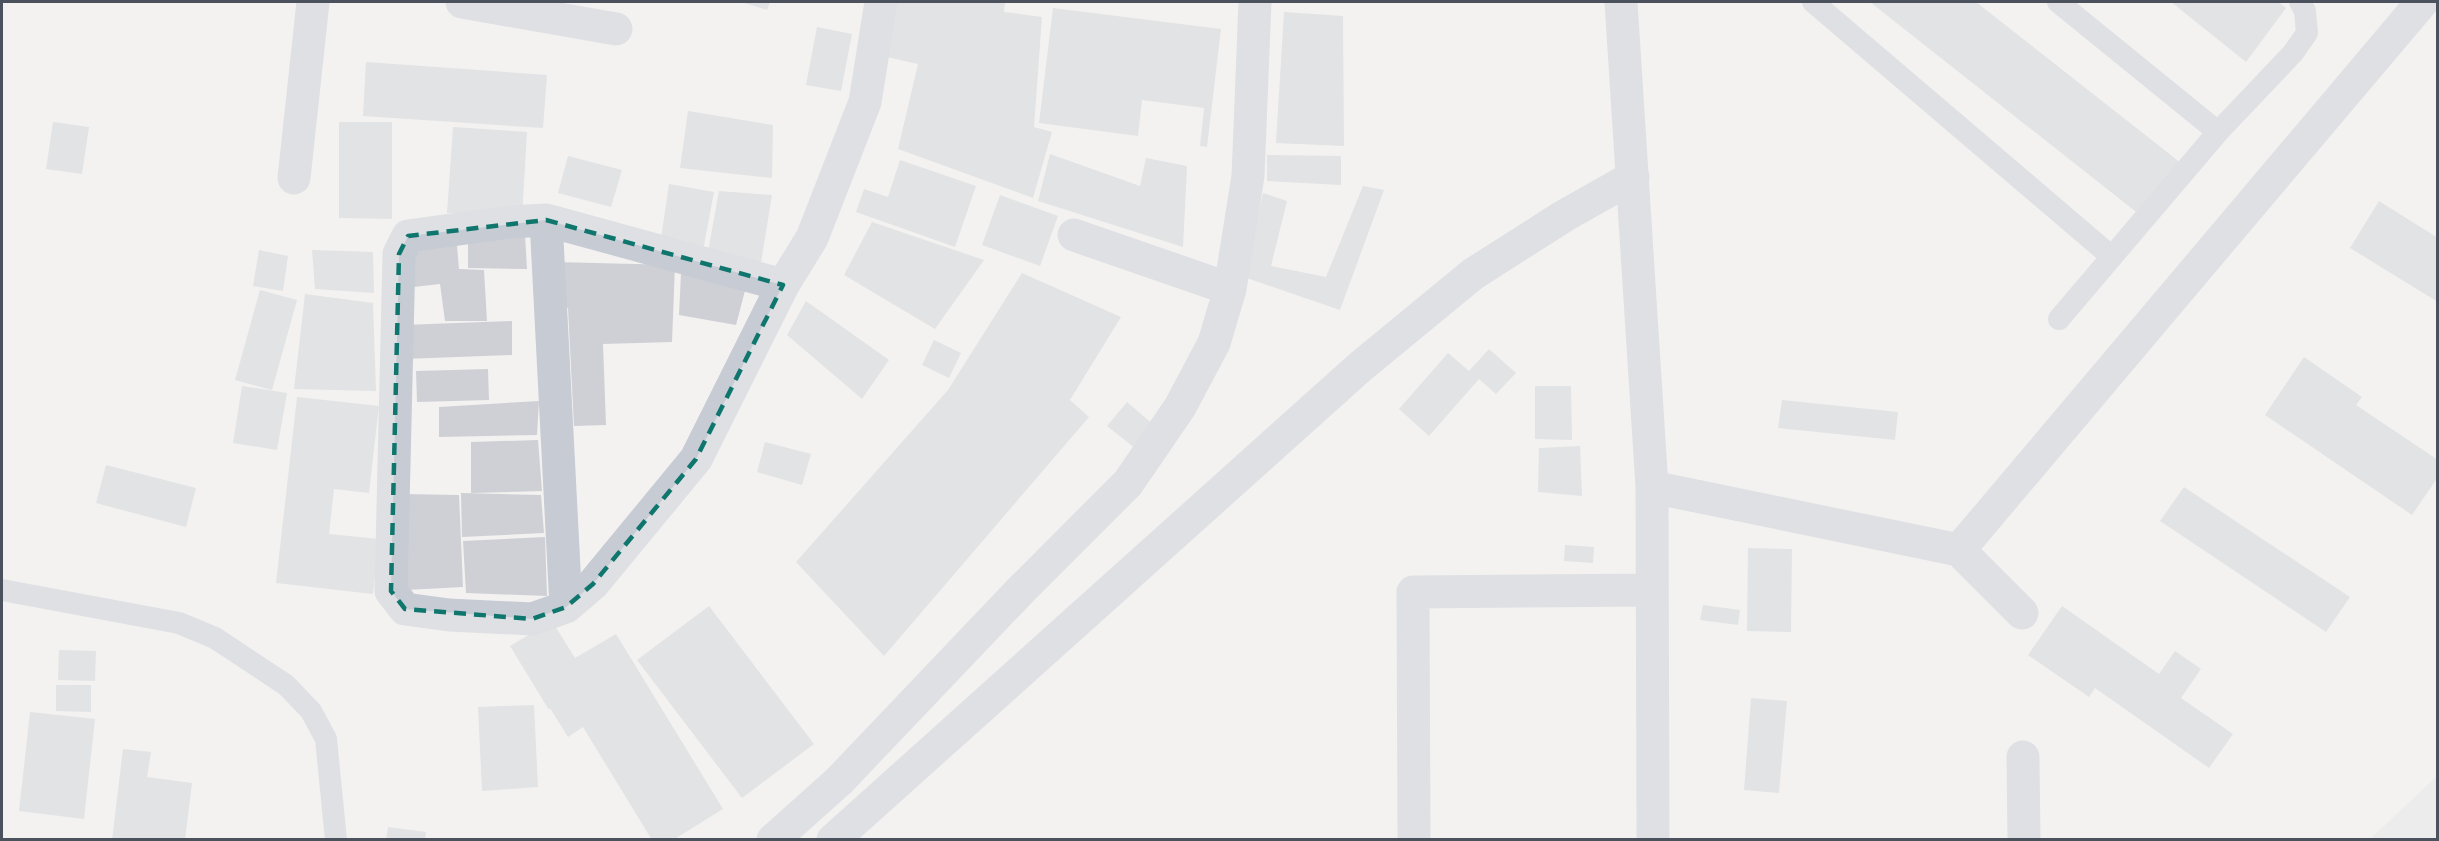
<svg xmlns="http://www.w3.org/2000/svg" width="2439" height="841" viewBox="0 0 2439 841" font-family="Rubik,sans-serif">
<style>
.airport{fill:#e4e5e8}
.building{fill:#cfd0d5}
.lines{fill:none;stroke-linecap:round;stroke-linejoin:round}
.lane{stroke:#c6cbd4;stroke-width:22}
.street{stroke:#c6cbd4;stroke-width:33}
.marked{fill:none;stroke:#0f766e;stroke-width:4.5;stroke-dasharray:12 8;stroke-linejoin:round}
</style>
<rect width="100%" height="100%" fill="#f3f2f1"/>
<!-- airport -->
<path class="airport" d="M2437,776v63h-67z"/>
<!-- building -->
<path class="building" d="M741,2h29l-3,8z
M889,2h116l-1,10 38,5 -8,110 18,5 -19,66 -135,-49 20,-85 -40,-9z
M1870,2h106l205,161 -41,52z
M2171,2h108l7,6 -40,54z
M1053,8l168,21 -14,118 -7,-1 4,-38 -62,-8 -4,36 -99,-13z
M1284,12l59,4 1,130 -68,-3z
M817,27l35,7 -11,57 -35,-6z
M366,62l181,13 -4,53 -180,-12z
M688,111l85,14 -1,53 -92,-10z
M53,122l36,5 -7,47 -36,-5z
M339,122h53v97l-53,-1z
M453,127l74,5 -5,86 -75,-5z
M1050,154l90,32 6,-28 41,8 -4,81 -145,-46z
M1267,155l74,1v29l-74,-4z
M568,156l54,14 -11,37 -53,-14z
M900,160l76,26 -21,61 -99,-35 8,-23 24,8z
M669,184l45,8 -12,64 -42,-11z
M1363,186l21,4 -44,120 -96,-33 19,-84 24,8 -16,65 55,11z
M719,191l53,4 -12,74 -53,-12z
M1000,195l58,21 -18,50 -58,-21z
M2379,201l59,37v64l-88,-54z
M872,222l112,38 -49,69 -91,-54z
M525,234l2,35 -59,-1v-33z
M409,245h48l2,24 25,1 3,51h-42l-5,-37 -35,4z
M259,250l29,6 -5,35 -30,-5z
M312,250l61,2 1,41 -59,-4z
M555,262l120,3 -3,77 -69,2 3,81 -32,1 -6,-118 -10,-2z
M681,273l65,14 -10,38 -57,-10z
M1022,273l99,44 -51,83 19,17 -205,239 -88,-94 152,-172z
M260,290l37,10 -25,90 -37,-10z
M305,294l68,9 3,88 -82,-2z
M806,301l83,59 -27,39 -75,-64z
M512,321v34l-108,4 -1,-34z
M934,340l27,13 -12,25 -27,-13z
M1489,349l27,24 -20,21 -17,-15 -50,57 -30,-27 49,-56 21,18z
M2304,357l58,40 -6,8 82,55v17l-26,38 -147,-100z
M488,369l1,31 -72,2 -1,-31z
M242,386l45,7 -10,57 -44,-7z
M1535,386h36l1,54 -37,-1z
M297,397l82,9 -10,87 -35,-4 -5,45 50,5 -6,55 -97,-11z
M1782,400l116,12 -3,28 -117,-12z
M539,401l-2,34 -98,2v-30z
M1127,402l28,24 -19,23 -29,-23z
M538,440l4,51 -71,2v-51z
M765,442l46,12 -9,31 -45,-13z
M1580,446l2,50 -44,-4 1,-44z
M106,465l90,23 -10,39 -90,-24z
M2184,487l166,110 -24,35 -166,-111z
M461,493l80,2 3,38 -82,4z
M403,494l56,1 4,92 -57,3z
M545,537l2,59 -81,-3 -3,-52z
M1565,545l29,2 -1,16 -29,-2z
M1748,548l44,1 -1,83 -44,-1z
M1703,605l37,5 -2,15 -38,-5z
M709,606l105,138 -72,54 -105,-138z
M2062,606l97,68 16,-23 26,18 -20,29 52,36 -24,34 -114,-80 -6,9 -61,-42z
M552,621l23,37 41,-24 107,175 -50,31h-21l-69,-113 -15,10 -18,-29 -1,2 -39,-64z
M59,650l37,1 -1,30 -37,-1z
M56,685h35v27l-35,-1z
M1751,698l36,3 -8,92 -35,-3z
M534,705l4,82 -56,4 -4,-84z
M30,712l65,7 -11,100 -65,-8z
M123,749l28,3 -4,25 45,6 -7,57h-73z
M388,827l38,5 -1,8h-39z"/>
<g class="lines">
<!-- lane -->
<path class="lane" d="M1813,2l299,255
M2058,2l160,130
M2059,319l159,-187 75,-79 14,-20 -2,-22 -5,-9
M2,590l177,33 36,15 71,47 25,26 15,28 10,101"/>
<!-- street -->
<path class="street" d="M462,2l154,27
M1621,2l31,485 1,353
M294,178l19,-176
M546,220l20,387
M1074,235l156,54
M783,285l-237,-65 -37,2 -101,14 -9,18 -8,337 14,18 44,6 83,4 34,-12 27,-23 103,-125 87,-174 29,-47 53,-136 16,-100
M1652,487l307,63 63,63
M1959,550l463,-548
M2023,757l1,83
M773,840l66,-59 182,-191 107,-107 52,-76 34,-64 16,-54 18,-113 7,-174
M833,840l527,-473 113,-93 91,-58 69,-39
M1414,840l-1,-248 239,-2"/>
</g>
<!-- marked area -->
<path d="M0 0H2439V841H0ZM546,220l237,65 -87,174 -103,125 -27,23 -34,12 -127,-10 -14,-18 8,-337 9,-18z" fill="#f3f2f1" fill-opacity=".55" fill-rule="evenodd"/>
<path class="marked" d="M546,220l237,65 -87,174 -103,125 -27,23 -34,12 -127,-10 -14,-18 8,-337 9,-18z"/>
<!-- border -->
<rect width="2439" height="841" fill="none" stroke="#4b515d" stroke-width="6"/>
</svg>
